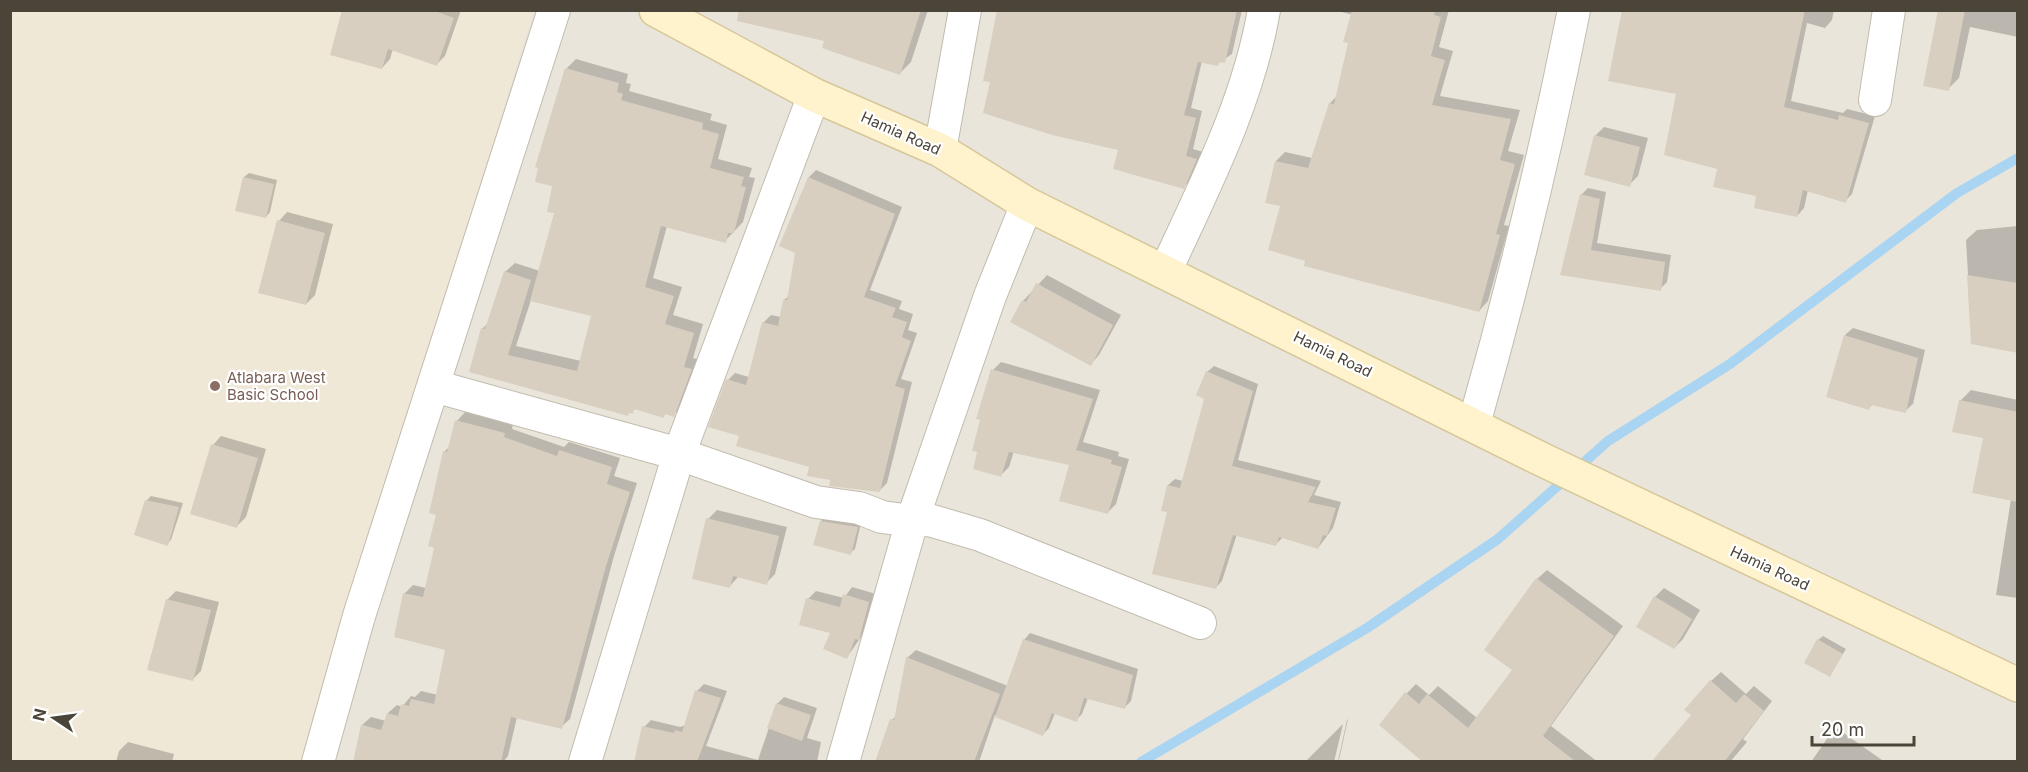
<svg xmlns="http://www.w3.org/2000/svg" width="2028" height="772" viewBox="0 0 2028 772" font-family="Inter,sans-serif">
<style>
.residential{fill:#eae5da}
.education{fill:#efe8d6}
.shadow{fill:#0003;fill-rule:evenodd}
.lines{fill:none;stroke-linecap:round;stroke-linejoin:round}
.stream{stroke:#a9d4f2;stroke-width:10}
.building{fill:#d8cfc1}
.minor-casing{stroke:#c2bbae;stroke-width:34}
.secondary-casing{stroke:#d6c79b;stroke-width:36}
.minor{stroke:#fff;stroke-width:32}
.secondary{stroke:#fff3cd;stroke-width:33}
.education-dot{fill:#8d6e63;stroke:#fff;stroke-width:2}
.labels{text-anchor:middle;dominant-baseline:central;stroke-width:4.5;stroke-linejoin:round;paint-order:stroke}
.street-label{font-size:15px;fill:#4b4439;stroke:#fff}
.education-label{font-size:15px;fill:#785e54;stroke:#fff;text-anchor:start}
</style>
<rect width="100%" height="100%" fill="#f6f3ec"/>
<!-- residential -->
<path class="residential" d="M11,11h2006v750h-2006z"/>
<!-- education -->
<path class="education" d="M10,11h523l-228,750h-294z"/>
<!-- shadow -->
<path class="shadow" d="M344,10h117l-16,46 -9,9 -43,-16 -3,10 -8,9z
M755,10h173l-17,52 -11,11z
M1000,10h242l-10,44 -15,10 -15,-3 -11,47 11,3 -9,38 10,3 -12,28 -8,7 -63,-38 -128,-68z
M1334,10h115l-10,37 14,4 -13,45 80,14 -12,41 16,4 -20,70 5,1 -21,75 -9,10 -172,-51 -25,-55 -6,-44 9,-9 27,6 18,-55 7,-7 13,-54 3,-27z
M1652,10h182l-2,10 -7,8 -18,-5 -16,78 52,12 4,-4 28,7 -23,78 -7,7 -37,-11 -4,18 -7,8 -39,-21 -39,-28 -41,-74z
M1940,10h78v27l-48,-10 -11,51 -11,11z
M576,59l52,15 -2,9 5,1 -2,7 83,23 -2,6 17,5 -9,34 34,9 -3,9 6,1 -12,44 -18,19 -58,-15 -14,52 29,9 -9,28 30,9 -10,34 7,2 -17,46 -10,9 -6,-2 -4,3 -27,-8 -8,6 -157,-43 11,-42 7,-7 16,-50 10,-9 25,8 16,-59 -2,-27 13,-117zM531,300l62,15 -12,46 -65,-15z
M1604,127l44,11 -10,38 -9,9 -34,-49z
M816,170l86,37 -32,83 32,11 -3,8 14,5 -5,16 9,3 -16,46 11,3 -25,101 -7,7 -48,-11 -21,-13 -70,-31 -13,-55 7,-7 14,4 14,-54 8,-8 10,2 3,-17 6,-5 19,-118z
M249,173l28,7 -7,32 -4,5 -22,-40z
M1588,188l18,4 -9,51 74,12 -4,27 -7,7 -98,-15 19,-79z
M287,212l46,12 -18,71 -9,9 -27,-83z
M2018,226v126l-46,-9 -6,-103 11,-10z
M1047,275l74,40 -22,40 -8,9 -68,-63z
M1853,328l72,22 -12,54 -8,7 -32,-7 -4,4 -24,-73z
M1001,362l99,28 -17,52 36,10 -1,4 11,3 -13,45 -9,9 -36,-49 -57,-13 -5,16 -9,9 -7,-106z
M1214,366l44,18 -20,76 83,21 -7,14 27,7 -8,26 -15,20 -35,-11 -7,7 -39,-10 -15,47 -7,7 -47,-77v-26l7,-6 8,2 23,-83 1,-26z
M1971,390l47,10v198l-22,-3 15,-96 -26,-62 -25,-36z
M465,412l48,12 -1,5 52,18 5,-5 51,16 -6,18 23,7 -23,73 -44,163 -9,8 -44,-10 -9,39 -5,6h-18l-123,-37 9,-8 15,4 2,-8 9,-8 5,2 9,-11 4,1 6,-6 17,4 9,-46 -43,-55 9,-9 13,3 10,-41 8,-95 6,-6 7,-25z
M221,436l45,13 -20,68 -9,9 -24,-81z
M151,496l32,7 -12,37 -4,4 -20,-44z
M717,510l70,17 -12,47 -9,9 -27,-7 -10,11 -21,-68z
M825,517l36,6 -6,26 -5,4 -29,-32z
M1547,570l76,56 -72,100 47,36h-173l-18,-69 9,-9 13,11 9,-9 39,32 37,-48 23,-91z
M852,587l24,7 -10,36 -19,27 -39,-58 8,-8 28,7z
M1664,588l36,22 -17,29 -9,9 -19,-51z
M176,591l43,11 -18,69 -9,9 -25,-80z
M1030,633l108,36 -7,32 -6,6 -37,-9 -6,16 -6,6 -21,-7 -6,15 -6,6 -48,-19 -16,47h-103l16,-42 4,-4 11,-58 9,-8 92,36 16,-46z
M1823,636l23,13 -16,26 -12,-35z
M1721,672l25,22 8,-8 18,15 -29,38 4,3 -17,20h-77l40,-47 18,-34z
M704,684l23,7 -21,55 52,14 19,-56 7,-7 33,11 -10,30 14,4 -4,20h-182l9,-35 7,-7 29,7 6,-2 11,-34z
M1348,719l-9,41 -1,1 9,-41z
M1343,724l-9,38h-29z
M1835,727l47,33 -1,2h-70z
M128,742l46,12 -2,8h-56l3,-11z"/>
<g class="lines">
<!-- stream -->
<path class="stream" d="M1141,762l226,-134 131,-89 110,-98 122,-77 227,-171 61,-35"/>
</g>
<!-- building -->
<path class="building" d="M342,10h90l22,8 -17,48 -49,-17 -6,20 -52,-14z
M739,10h182l-21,65 -78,-27 2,-7 -87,-20z
M997,10h240l-12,53 -6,-1 -1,4 -20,-4 -14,53 12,3 -10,38 11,3 -13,30 -71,-20 5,-19 -66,-15 -69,-22 7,-31 -7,-1z
M1352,10h83l-1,5 7,2 -10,39 14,4 -13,45 79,14 -11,41 15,4 -19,70 4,1 -21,77 -175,-46 1,-5 -37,-11 12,-44 -15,-3 10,-42 33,7 21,-65 5,1 14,-61 -5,-1z
M1622,10h183l-21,97 54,13 1,-5 30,8 -23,80 -43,-13 -6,27 -43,-9 2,-12 -43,-9 4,-18 -53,-14 12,-61 -68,-13z
M1938,10h27l-16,81 -26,-5z
M565,68l54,15 -2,9 6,2 -2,6 82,23 -1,6 17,5 -9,34 34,9 -3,9 5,1 -12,46h-6l-2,10 -65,-17 -16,61 29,9 -9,28 29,9 -10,34 8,2 -18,48 -9,-3 -1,4 -30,-9 -1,5 -4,-1 -1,3 -159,-44 12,-44 4,1 19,-58 27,9 -23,75 69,16 14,-55 -61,-15 24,-88 -7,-1 5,-26 -17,-4 3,-14 -3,-1z
M1594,135l46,12 -10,40 -46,-12z
M243,177l31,7 -8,34 -31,-7z
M808,177l87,37 -31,83 32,11 -4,9 15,5 -5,15 9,4 -16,45 10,3 -25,103 -51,-6 1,-6 -23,-4 2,-9 -73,-21 3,-10 -31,-9 18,-48 20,6 16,-63 16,4 5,-26h4l8,-47 -16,-7z
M1580,194l20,5 -9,51 74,12 -4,29 -101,-16z
M277,220l48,13 -19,72 -48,-12z
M1967,275l51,8v70l-47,-9z
M1036,283l77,42 -22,41 -81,-44 12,-22 4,2z
M1844,335l74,23 -12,55 -35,-8 -2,5 -43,-13z
M991,369l102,30 -17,51 36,10 -1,4 11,3 -14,47 -49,-13 10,-36 -60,-13 -8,25 -28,-8 4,-17 -5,-1 8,-31 -4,-1z
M1206,371l47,20 -21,75 84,21 -8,15 28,6 -9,28 -4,-1 -5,14 -39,-12 -3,9 -43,-11 -17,54 -64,-15 15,-62 -6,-1 6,-26 13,3 24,-89 -8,-4z
M1959,400l59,12v90l-46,-9 11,-55 -31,-6z
M455,420l50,13 -1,4 53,19 2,-6 53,17 -5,17 23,8 -24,74 -44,163 -51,-12 -10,45h-148l8,-37 20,5 6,-17 11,3 3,-12 8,2 2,-7 23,5 11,-54 -51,-13 9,-44 20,4 11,-49 -6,-2 8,-31 -7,-2 14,-62 4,1z
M211,444l47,14 -21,70 -47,-14z
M145,500l34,7 -11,39 -34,-11z
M706,518l73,18 -12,49 -34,-9 -3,12 -38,-9z
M820,521l38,6 -7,28 -38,-10z
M1536,578l78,58 -71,100 33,26h-153l-44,-37 26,-33 14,12 8,-10 41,34 44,-58 -28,-20z
M843,594l26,8 -10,38 -4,-1 -8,20 -24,-10 7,-16 -31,-8 7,-27 34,9z
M1654,596l38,23 -18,30 -38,-22z
M166,599l45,11 -18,71 -46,-11z
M1023,639l110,36 -8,34 -41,-11 -7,24 -25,-9 -9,23 -48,-19z
M1817,639l26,15 -13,23 -26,-14z
M906,657l94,37 -26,68h-99l15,-43 4,1z
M1710,680l26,23 8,-9 20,17 -40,51h-73l40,-47 -7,-5z
M695,690l26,8 -24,64h-63l8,-36 32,7 1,-3 7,2z
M776,703l35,12 -9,26 -35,-13z"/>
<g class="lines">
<!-- minor casing -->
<g class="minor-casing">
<path id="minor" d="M1875,100l14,-90
M940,150l25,-140
M1165,272c39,-85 83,-169 99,-262
M434,386l245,68 137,48 43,6 23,9 30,4 78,-225 37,-92
M1474,424c39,-137 72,-274 100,-414
M318,762l41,-146 195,-606
M585,762l94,-308 135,-359
M843,762l69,-241 17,-1 51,15 220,88"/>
</g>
<!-- secondary casing -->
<g class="secondary-casing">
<path id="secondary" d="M656,10l158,85 126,55 87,54 516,256 475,225"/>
</g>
<!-- minor -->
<use href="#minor" class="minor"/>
<!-- secondary -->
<use href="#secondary" class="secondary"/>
</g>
<!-- markers -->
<circle class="education-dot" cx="215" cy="386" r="6"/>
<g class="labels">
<!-- street labels -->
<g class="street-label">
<text transform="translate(901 133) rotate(24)">Hamia Road</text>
<text transform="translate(1333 354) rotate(26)">Hamia Road</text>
<text transform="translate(1770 568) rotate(25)">Hamia Road</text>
</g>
<!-- education labels -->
<g class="education-label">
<text x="227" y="377">Atlabara West<tspan x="227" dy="17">Basic School</tspan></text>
</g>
</g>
<!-- border -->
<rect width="2028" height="772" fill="none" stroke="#4b4439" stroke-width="24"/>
<!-- north arrow -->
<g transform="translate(54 718) rotate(283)" stroke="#ffffff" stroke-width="4.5" paint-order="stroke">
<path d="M0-4.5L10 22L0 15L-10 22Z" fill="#4b4439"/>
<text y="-9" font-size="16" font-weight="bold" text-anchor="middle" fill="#4b4439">N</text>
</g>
<!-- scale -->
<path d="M1812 736v9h102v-9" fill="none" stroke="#4b4439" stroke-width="3"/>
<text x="1821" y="736" font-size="18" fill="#4b4439" stroke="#ffffff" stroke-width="4.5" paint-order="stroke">20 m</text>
</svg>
